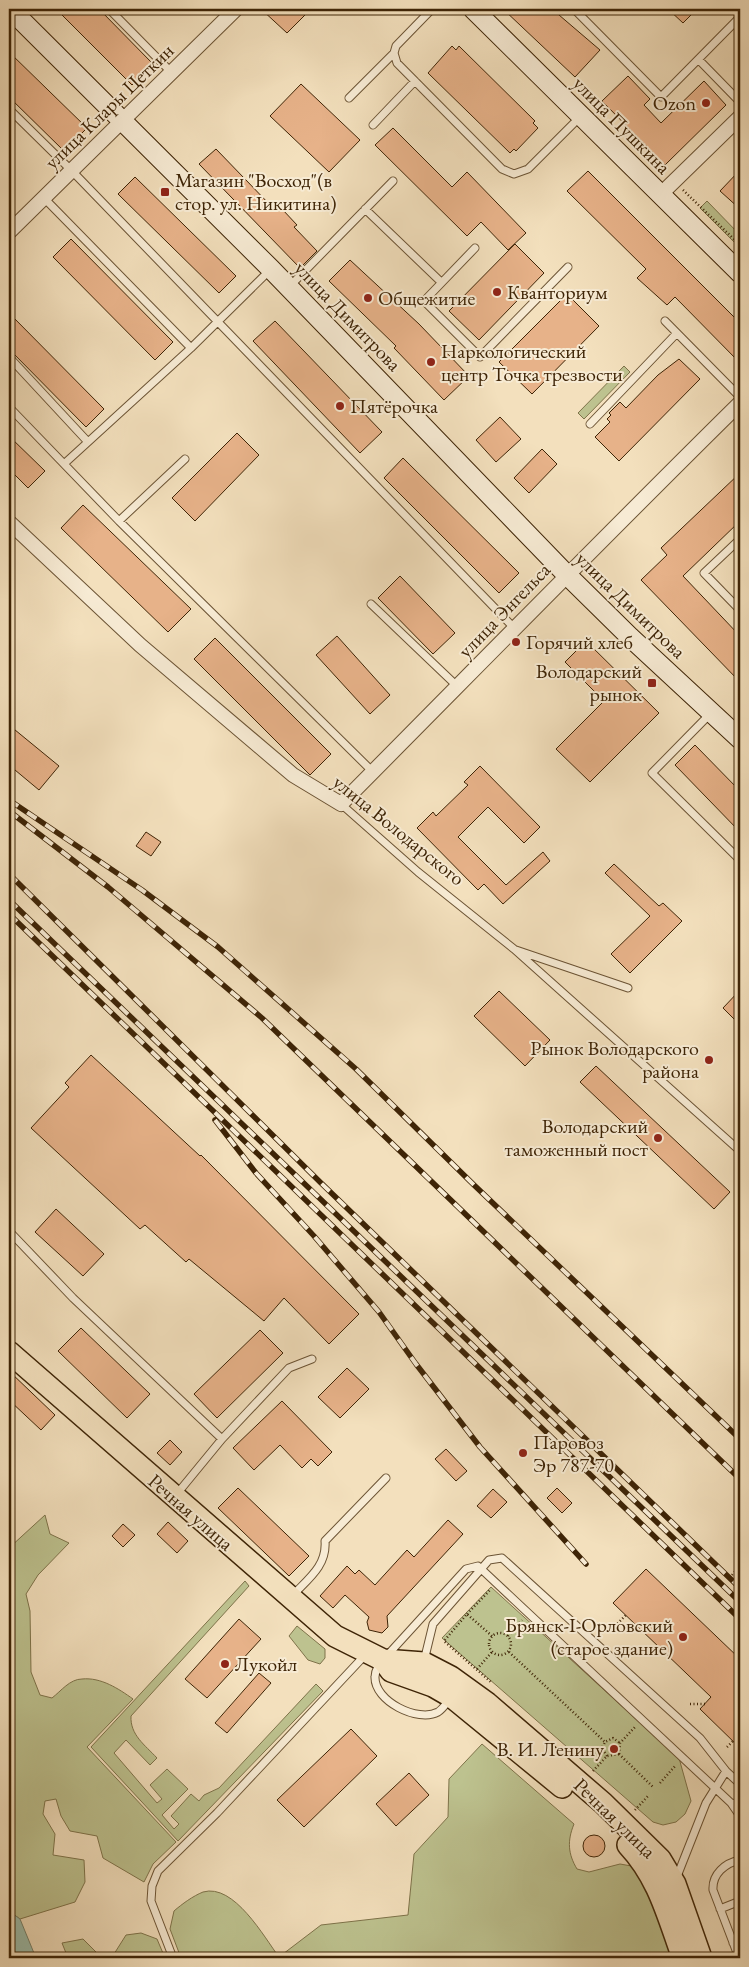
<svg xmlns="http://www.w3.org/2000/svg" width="749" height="1967" viewBox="0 0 749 1967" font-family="'EB Garamond',serif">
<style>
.green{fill:#bdc28f;stroke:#7e734a}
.water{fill:#9cbeac;stroke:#76806a}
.building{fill:#e7b289;stroke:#3e2406}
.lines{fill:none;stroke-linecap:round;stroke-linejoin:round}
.service-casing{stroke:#6b5334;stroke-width:9}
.minor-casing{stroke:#6b5334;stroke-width:16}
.secondary-casing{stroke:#3e2406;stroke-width:21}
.primary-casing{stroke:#3e2406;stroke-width:24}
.path{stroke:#3e2406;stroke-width:2.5;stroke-dasharray:1 2.5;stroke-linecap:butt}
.service{stroke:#f7ebd4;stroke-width:7}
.minor{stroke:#f7ebd4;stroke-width:14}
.secondary{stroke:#f7ebd4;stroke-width:19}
.primary{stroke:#f3e0bd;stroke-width:21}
.rail-casing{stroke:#3e2406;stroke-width:5.5}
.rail{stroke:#f7ebd4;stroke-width:4;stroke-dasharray:11;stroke-linecap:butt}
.poi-dot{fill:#8f2418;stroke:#f7ebd4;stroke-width:2}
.labels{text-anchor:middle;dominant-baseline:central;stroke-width:4;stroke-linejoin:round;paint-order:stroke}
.poi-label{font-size:20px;fill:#3e2406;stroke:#f7ebd4;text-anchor:start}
.street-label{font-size:20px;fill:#3e2406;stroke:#f7ebd4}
</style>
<rect width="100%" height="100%" fill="#f3e0bd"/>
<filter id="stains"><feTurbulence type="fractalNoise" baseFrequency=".004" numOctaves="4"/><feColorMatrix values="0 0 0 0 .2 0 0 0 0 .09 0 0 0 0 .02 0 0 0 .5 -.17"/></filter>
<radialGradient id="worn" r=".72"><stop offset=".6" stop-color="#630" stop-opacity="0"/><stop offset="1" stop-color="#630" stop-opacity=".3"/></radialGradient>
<!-- green -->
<path class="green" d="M707,201l33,34v13l-40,-40z
M624,366l6,6 -46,47 -6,-6z
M45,1515l5,19 19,9 -31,32 -12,19 4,17 1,61 9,23 12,3c9,-7 18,-19 30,-19 19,-2 37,10 51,20l-46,48 89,95 -23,22 -9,18 -41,-24 -6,-22 -27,-5 -9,-15 -5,-17 -11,2 -2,13 12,20 -2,21 31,5 1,22 -10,20 -55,17 -11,-8v-363z
M245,1581l4,5 -118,130c-1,19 14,29 26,42l-7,7 -24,-25 -12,13 43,50 5,-4 -12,-14 17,-16 21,20 -26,26 12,14 5,-5 -8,-8 20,-22 8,7 5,-6 15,-7 97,-104 7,7 -145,150 -87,-94z
M491,1587l188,171 12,43 -6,13 -9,8 -13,3 -10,-3 -211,-184z
M297,1626l28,23v9l-5,6 -12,-4 -19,-24z
M482,1744l92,80c-7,17 -6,30 3,45l12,3 31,-8 17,3 6,10 30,81h-492l-11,-29 4,-18c8,-7 19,-15 29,-19 31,-9 61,45 76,65l42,-32 87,-10 6,-61 34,-37 1,-38z
M141,1933l16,6 8,19h-97l-6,-15 21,-4 14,14 17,1 12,-19z"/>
<!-- water -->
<path class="water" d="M9,1911l11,8 16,39h-27z"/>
<!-- building -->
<path class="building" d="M56,9h43l54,55 -21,21z
M261,9h50l-24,24z
M503,9h49l48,41 -25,27z
M668,9h29l-14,14z
M452,46l4,4 3,-4 76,75 -2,2 5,5 -22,23 -2,-2 -4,4 -82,-80z
M9,52l78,76 -23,23 -55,-54z
M628,76l22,23 -6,6 17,18 43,-42 22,24 -61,60 -63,-64z
M301,84l59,56 -31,32 -59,-56z
M393,128l59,59 15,-15 59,61 -18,17 -27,-28 -14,14 -92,-91z
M216,149l56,58 2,-1 5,5 3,-2 15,16 -3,2 23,24 -17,17 -101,-104z
M740,170v39l-20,-18z
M588,171l152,152v40l-65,-66 -8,8 -30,-27 9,-9 -79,-78z
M135,177l101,99 -17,17 -101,-99z
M71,239l102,103 -18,18 -102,-103z
M515,244l29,29 -65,67 -30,-29z
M350,260l69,64 50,52 -25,24 -50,-52 2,-2 -67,-65z
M567,294l32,32 -67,68 -33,-32z
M9,313l95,96 -18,18 -77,-78z
M275,321l107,111 -22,21 -107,-112z
M679,359l21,20 -81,82 -24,-24 15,-15 -3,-3 4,-4 -2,-2 11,-11 6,6 32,-33z
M500,417l21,22 -25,23 -20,-22z
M237,433l22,22 -64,66 -23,-23z
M9,436l36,35 -17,17 -19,-19z
M542,449l15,15 -28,29 -15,-15z
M403,458l116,115 -20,20 -115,-115z
M740,473v48l-57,55 57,60v46l-99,-102 26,-25 -6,-7z
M83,505l108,104 -23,23 -107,-104z
M400,576l55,57 -22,21 -55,-56z
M337,636l53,59 -20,19 -54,-59z
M215,638l116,116 -21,21 -116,-116z
M586,641l73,72 -69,69 -34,-33 48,-48 -39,-39z
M9,725l50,41 -20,24 -30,-25z
M695,745l45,46v41l-65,-67z
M480,766l60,61 -16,16 -36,-36 -30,30 48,48 37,-33 7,9 -47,43 -19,-20 -6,6 -61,-62 16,-16 3,4 32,-31 -4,-3z
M146,832l15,10 -10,14 -15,-10z
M614,864l45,42 4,-3 19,18 -52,52 -19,-19 39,-38 -45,-43z
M740,990v35l-17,-17z
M499,991l51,49 -25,26 -51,-50z
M91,1055l109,101 1,-1 158,159 -30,30 -45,-46 -20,23 -75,-62 -3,3 -41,-37 -5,4 -109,-101 38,-41 -4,-4z
M596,1066l134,126 -16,17 -134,-127z
M56,1209l48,45 -21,22 -48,-44z
M81,1328l69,66 -23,24 -69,-67z
M260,1330l23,23 -66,65 -23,-24z
M347,1368l22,21 -29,29 -22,-21z
M9,1371l46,44 -14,15 -32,-30z
M282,1401l50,51 -14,14 -7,-7 -9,9 -22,-23 -26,25 -21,-22z
M170,1440l12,12 -12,13 -13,-12z
M446,1449l21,22 -11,10 -21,-22z
M238,1488l71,68 -20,20 -71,-68z
M557,1488l15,15 -10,10 -15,-15z
M493,1489l14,13 -16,16 -14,-12z
M448,1520l15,14 -76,82 1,11 -6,6 -13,-3 -2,-8 2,-5 -24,-22 -12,13 -13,-12 27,-30 8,8 4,-4 16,15 32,-35 7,7z
M168,1522l20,19 -11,12 -20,-19z
M123,1524l12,11 -12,12 -11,-11z
M646,1569l94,90v89l-40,-39 11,-12 -98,-94z
M239,1619l22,20 -54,59 -22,-19z
M259,1673l12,10 -44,50 -12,-10z
M351,1729l26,27 -73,71 -27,-27z
M409,1773l20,22 -33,31 -20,-22z
M583 1846a11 11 0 1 1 22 0a11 11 0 1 1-22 0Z"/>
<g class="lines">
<!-- service casing -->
<g class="service-casing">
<path id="service" d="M109,9l63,64
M432,9l-36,37 -2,7 3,10 105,106 12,5 14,-5 53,-53
M574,9l87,88 79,-80
M699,60l41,42
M349,98l45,-45
M9,109l63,62 443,458
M373,125l42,-44
M44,198l147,150
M365,209l76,73
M475,248l-51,53 56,56 88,-90
M289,287l104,-106
M665,321l75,76
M9,357l79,85
M9,407l110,114 254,251
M590,424l87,-91
M65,463l126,-115 79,-78
M119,521l66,-62
M740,539l-36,34 36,37
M371,604l87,83
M711,713l-59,60 88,87
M341,804l77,68 96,77 226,202
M516,950l112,38
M9,1231l64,67 149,141 -46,56
M222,1439l67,-71 23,-9
M292,1596c16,-17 35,-30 33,-55l61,-63
M424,1661l9,-37 56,-64 13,-2 198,180 26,33 14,13
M451,1698c-4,4 -8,11 -13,14 -20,11 -64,-11 -63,-35 0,-7 4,-12 8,-17l83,-91 12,-3 253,237 9,2
M731,1803l9,13
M676,1879l30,-76 20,-32
M720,1909l20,-8
M733,1943l7,-3
M173,1958l-22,-57 1,-15 6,-15 59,-58 150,-160
M739,1958l-26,-68c-1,-16 12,-27 27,-30"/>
</g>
<!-- minor casing -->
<g class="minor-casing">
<path id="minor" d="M660,195l80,-78
M9,232l227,-223
M9,522l131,123 153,130 48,29c133,-134 265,-269 399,-401"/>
</g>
<!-- secondary casing -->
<g class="secondary-casing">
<path id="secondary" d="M10,9l261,260 295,305 64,63 110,102
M473,9l267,264"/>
</g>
<!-- primary casing -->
<g class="primary-casing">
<path id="primary" d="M9,1352l326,284 48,24 41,3 27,14 36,26 116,100 57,56 15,25 26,74
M383,1660l8,11 42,15 19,11 110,90
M628,1845c31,33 40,72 55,113"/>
</g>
<!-- path -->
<path class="path" d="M683,190l57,55
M732,1575l7,-8
M467,1614l23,-24
M615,1626l11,-11
M489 1644a11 11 0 1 1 22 0a11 11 0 1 1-22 0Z
M492,1636l-25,-22 -23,27 48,42
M508,1636l14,-16
M509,1652l96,90
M477,1669l15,-17
M690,1704h15
M727,1747l6,-6
M619,1754l34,33
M619,1754l1,-11 15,-16
M607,1756l-5,-8 3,-6 8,-4 7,5
M593,1771l14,-15 12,-2
M660,1783l16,-18
M635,1810l14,-15"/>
<!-- service -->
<use href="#service" class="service"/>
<!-- minor -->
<use href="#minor" class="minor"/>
<!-- secondary -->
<use href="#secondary" class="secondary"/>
<!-- primary -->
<use href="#primary" class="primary"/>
<!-- rail casing -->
<g class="rail-casing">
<path id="rail" d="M9,800l133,90 76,57 138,122 118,116 266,254
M9,811l99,76 154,131 478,461
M9,874l311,308 420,406
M9,900l731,702
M9,914l731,705
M215,1120l41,53 58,63 65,76 37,52 64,83 106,117"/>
</g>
<!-- rail -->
<use href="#rail" class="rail"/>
</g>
<!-- markers -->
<g class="poi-dot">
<circle cx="706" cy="103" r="5"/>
<rect x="160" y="187" width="10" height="10" rx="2.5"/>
<circle cx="497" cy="292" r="5"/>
<circle cx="368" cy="298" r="5"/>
<circle cx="431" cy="362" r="5"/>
<circle cx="340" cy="406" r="5"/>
<circle cx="516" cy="642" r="5"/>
<rect x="647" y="678" width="10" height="10" rx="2.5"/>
<circle cx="709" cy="1060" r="5"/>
<circle cx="658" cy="1138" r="5"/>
<circle cx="523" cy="1453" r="5"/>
<circle cx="683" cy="1637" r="5"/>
<circle cx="225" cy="1664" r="5"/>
<circle cx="614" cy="1749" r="5"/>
</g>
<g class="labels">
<!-- poi labels -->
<g class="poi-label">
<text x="696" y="103" text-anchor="end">Ozon</text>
<text x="175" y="180">Магазин "Восход"(в<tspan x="175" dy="23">стор. ул. Никитина)</tspan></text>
<text x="507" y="292">Кванториум</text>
<text x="378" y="298">Общежитие</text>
<text x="441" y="351">Наркологический<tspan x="441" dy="23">центр Точка трезвости</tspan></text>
<text x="350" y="406">Пятёрочка</text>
<text x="526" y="642">Горячий хлеб</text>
<text x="642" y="671" text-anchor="end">Володарский<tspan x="642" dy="23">рынок</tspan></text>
<text x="699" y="1048" text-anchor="end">Рынок Володарского<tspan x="699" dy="23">района</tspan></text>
<text x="648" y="1126" text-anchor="end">Володарский<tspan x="648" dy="23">таможенный пост</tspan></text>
<text x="533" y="1442">Паровоз<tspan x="533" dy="23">Эр 787-70</tspan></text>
<text x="673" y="1625" text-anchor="end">Брянск-I-Орловский<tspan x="673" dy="23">(старое здание)</tspan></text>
<text x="235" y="1664">Лукойл</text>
<text x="604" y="1749" text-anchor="end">В. И. Ленину</text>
</g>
<!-- street labels -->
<g class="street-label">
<text transform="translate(109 106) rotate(-44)">улица Клары Цеткин</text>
<text transform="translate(622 125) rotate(45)">улица Пушкина</text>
<text transform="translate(348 316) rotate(46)">улица Димитрова</text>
<text transform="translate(631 605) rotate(44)">улица Димитрова</text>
<text transform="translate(504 610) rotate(-46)">улица Энгельса</text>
<text transform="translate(399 830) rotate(39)">улица Володарского</text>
<text transform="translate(191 1512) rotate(41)">Речная улица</text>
<text transform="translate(615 1818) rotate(44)">Речная улица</text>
</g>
</g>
<!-- margin -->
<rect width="749" height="1967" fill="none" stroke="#f3e0bd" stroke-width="30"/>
<rect x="10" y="10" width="729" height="1947" fill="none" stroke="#3e2406" stroke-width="2.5"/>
<rect x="15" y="15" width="719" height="1937" fill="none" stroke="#3e2406"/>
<rect width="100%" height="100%" filter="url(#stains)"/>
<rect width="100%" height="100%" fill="url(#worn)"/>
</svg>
